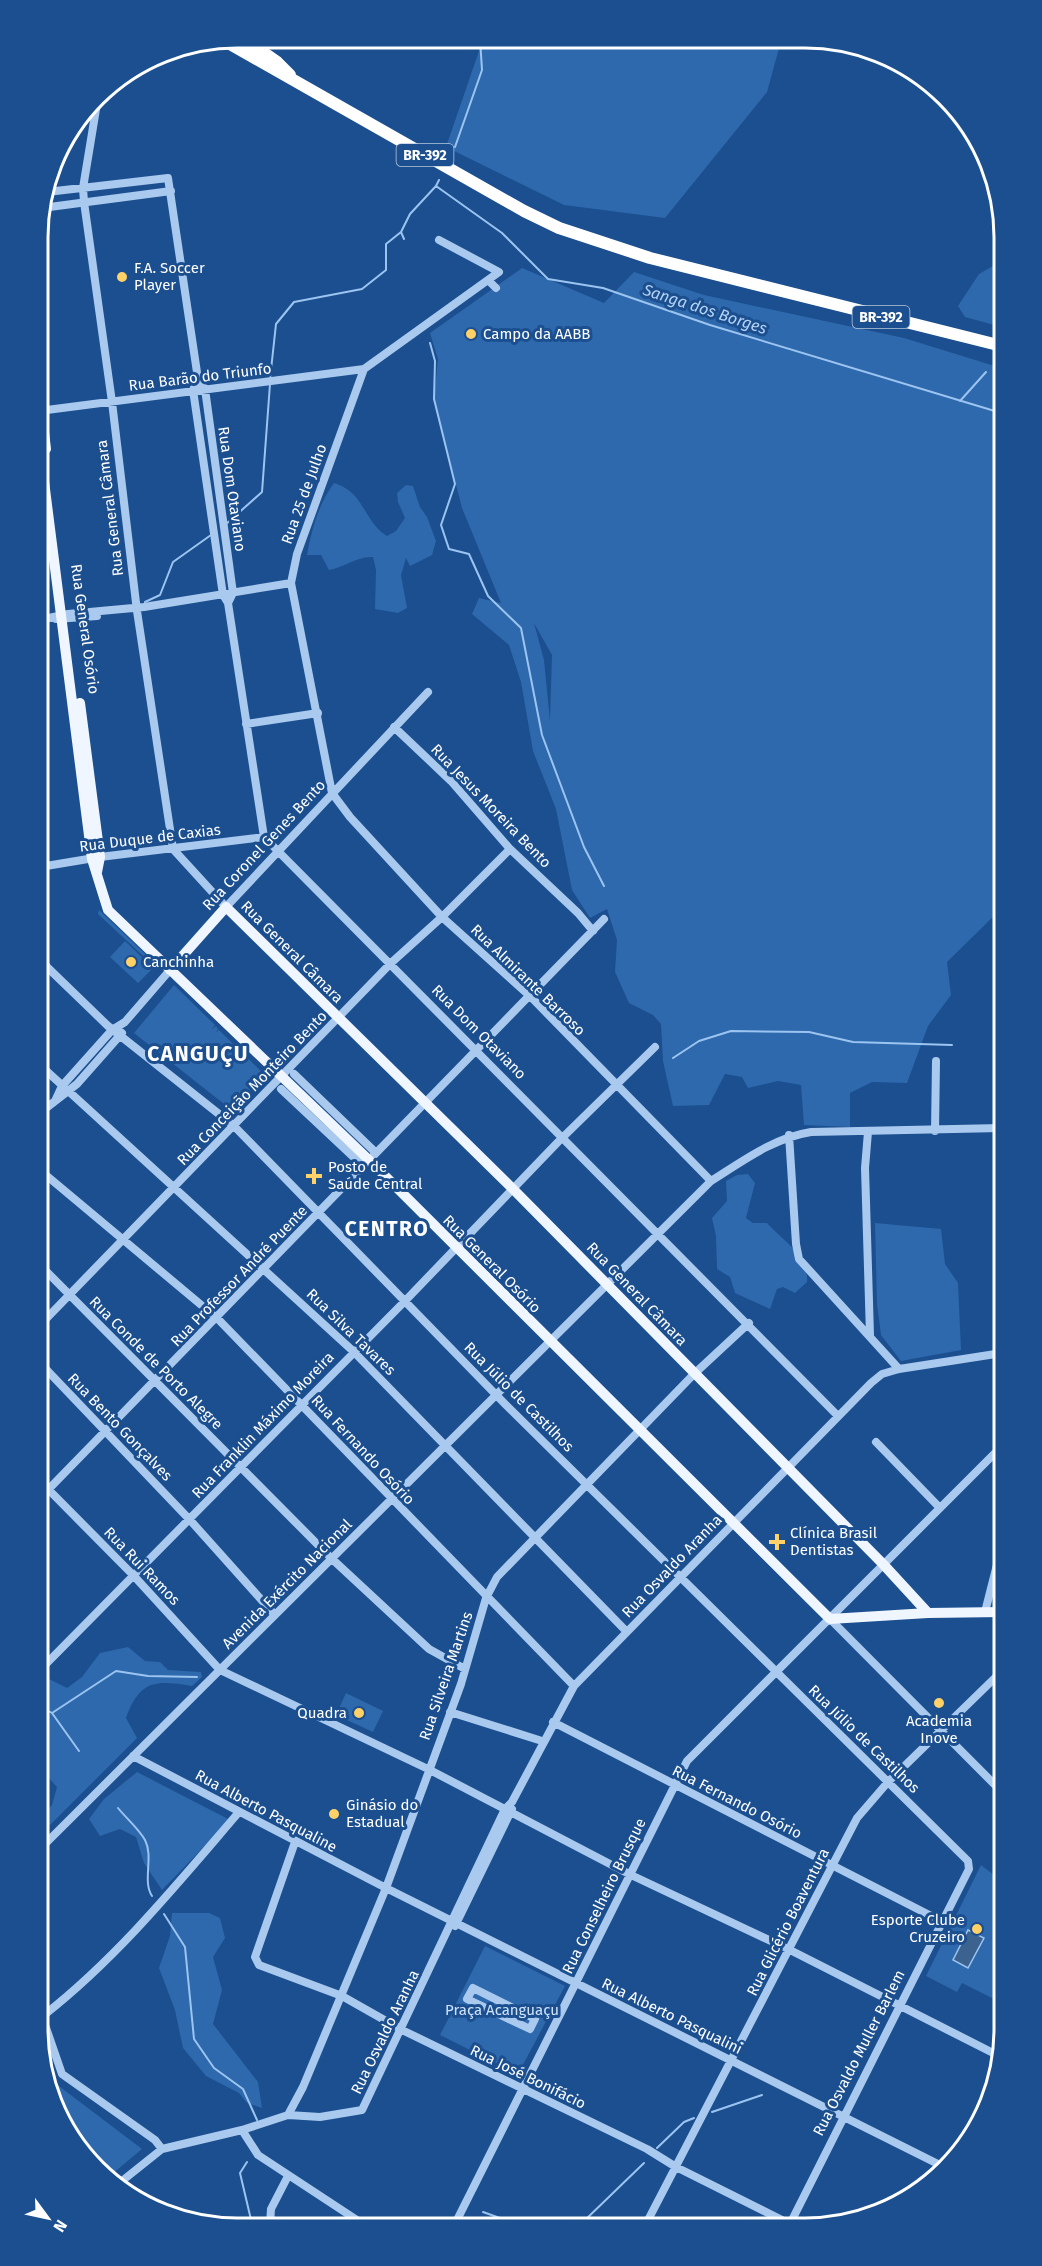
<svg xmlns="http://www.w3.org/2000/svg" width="1042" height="2266" viewBox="0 0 1042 2266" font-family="'Fira Sans',sans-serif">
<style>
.green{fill:#2e69ad;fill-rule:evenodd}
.water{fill:#3c6290;stroke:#9cc4f0;stroke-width:1.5}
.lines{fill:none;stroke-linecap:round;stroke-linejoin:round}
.stream{stroke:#9cc4f0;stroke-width:2}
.minor{stroke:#a9c9ee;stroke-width:8}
.major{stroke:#f0f6ff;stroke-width:10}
.highway{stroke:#fff;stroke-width:12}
.poi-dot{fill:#ffd166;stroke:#1b4f8f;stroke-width:2}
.labels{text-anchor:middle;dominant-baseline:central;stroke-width:6;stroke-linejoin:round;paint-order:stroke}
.shield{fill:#1b4f8f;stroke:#bbcadd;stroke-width:1.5}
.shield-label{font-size:14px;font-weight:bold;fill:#fff}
.poi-label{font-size:15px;fill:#fff;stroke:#1b4f8f;text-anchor:start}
.street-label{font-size:15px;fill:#fff;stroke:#1b4f8f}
.park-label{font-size:15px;fill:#cfe3fa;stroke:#1b4f8f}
.water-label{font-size:16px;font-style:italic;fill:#b5d3f5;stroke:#1b4f8f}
.district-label{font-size:21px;font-weight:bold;letter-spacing:1.5px;fill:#fff;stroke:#1b4f8f}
.rim{fill:none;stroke:#fff;stroke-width:3}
</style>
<rect width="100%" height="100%" fill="#1b4f8f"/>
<!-- green -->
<path class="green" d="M477,39l304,2 -14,51 -102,126 -101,-13 -118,-58 33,-96z
M998,263v63l-33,-9 -7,-11 21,-32z
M522,268l82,35 30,-31 70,23 200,43 94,29 2,543 -53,52 4,33 -23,31 -21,57 -35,-1 -22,11v34l-46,-2 -3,-40 -23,-4 -30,7 -6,-11 -17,-3 -16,31 -36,1 -10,-45 -2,-37 -8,-9 -24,-12 -14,-31 2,-32 -10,-31 -17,9 -18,-28 -16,-81 -23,-58 -12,-69 -12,-37 -37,-31 7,-16 22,5 -39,-95 -28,-109 4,-40 -8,-26zM534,623l18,32 -2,66 -6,-61z
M334,483c32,10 28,37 53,53l9,-5 9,-13 -7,-16 -1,-9 9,-8 7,1 7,21 7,10 9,24 -4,14 -22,11 -4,-8 -5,17 6,33 -9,5 -23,-4 1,-39 -3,-13c-16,-1 -28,10 -44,13l-8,-15h-14c5,-26 11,-50 27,-72z
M99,910l59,56 -2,2 -58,-54z
M125,941l28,27 -15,15 -28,-26z
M174,985l41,40 -3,4 4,-3 2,3 -2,3 3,-2 46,45 -32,36 -99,-78z
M748,1174l7,9 -9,35 7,5h14c16,18 42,32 40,59l-12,11 -12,-6 -6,2 -7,20 -35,-16 -5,-16 -13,-8 -1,-33 -4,-18 15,-17 -1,-20 11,-6z
M875,1223l66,6 4,35 13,19 3,67 -60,11 -20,-26 -4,-31z
M128,1647l17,14 15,1 8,8 33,2 1,5 -10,9c-37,-6 -52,-6 -66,32l11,20 -93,93 -1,-16 9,-10 5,-18 -14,-15v-93l2,-2 22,11 15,-11 18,-24z
M346,1693l37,18 -10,21 -37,-17z
M137,1772l93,48 -68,70 -18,-27 -8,-26 -16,-8 -20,7 -11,-17 15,-20z
M981,1865l22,17 1,122 -42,-21 -5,9 -31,-16z
M172,1913h37l11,5 5,20 -12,19 9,33 -9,34 45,58 4,26 -15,-5 -8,-10 -33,-17 -23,-28 -8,-38 -16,-42 11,-32z
M485,1946l80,40 -47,88 -78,-39z
M44,2064l7,16 91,69 -31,26 -63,-85 -4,-9z"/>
<!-- water -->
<path class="water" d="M968,1930l16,8 -16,30 -15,-8z"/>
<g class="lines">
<!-- stream -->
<path class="stream" d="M455,147l27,-77 -2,-31
M439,180l-3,6 66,47 46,46 55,9 107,37 288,87
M404,239l-3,-7 9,-18 26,-28
M430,343l5,18 -1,38 21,85 -14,41 8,24 20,5 19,42 33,32 21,107 42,112 20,39
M270,379l6,-55 18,-22 68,-13 24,-19v-26l15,-12
M960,401l26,-29
M226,524l36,-32 8,-108
M145,602l15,-7 13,-33 38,-27
M673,1058l26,-17 32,-10 78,1 44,10 99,3
M43,1708l9,5 27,38
M52,1713l64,-42 32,5 49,1
M118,1808c8,10 21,21 27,32 9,17 -3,41 7,56
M164,1914l21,33 9,92 20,29 29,21 14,31
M712,2112l50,-17
M657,2148l27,-26 10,-4
M247,2162l-7,11 12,51
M483,2212l31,11
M582,2223l62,-60"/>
<!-- minor -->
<path class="minor" d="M98,97l-15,91 1,14 28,200 25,209 36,238 53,58 202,-215
M47,192l121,-14 30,201 7,10 28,204 -5,10
M42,208l129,-17
M439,240l60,32 -135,97 -67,185 -6,29 41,210 18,24 92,100 89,80 180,184
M488,280l8,8
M198,379l-5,11 30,205 5,8 36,234 574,579
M39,411l325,-42
M56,619l41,-3
M39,620l29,-6 76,-7 147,-24
M246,724l72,-11
M394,727l57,54 59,68 68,64 15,18
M40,867l60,-10 164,-20
M40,956l7,11 61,59 126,100 272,279 462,456 1,8 -178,353
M41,1066l312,285 274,281
M294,1074l79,76
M281,1089l80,75
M56,1099l6,-13 50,-56 13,-8 45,-52
M41,1112l36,-28 45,-51
M935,1131l1,-70
M868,1132l-3,36 5,167
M789,1135l7,109 3,15 100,110
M41,1171l177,148 356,367
M42,1267l289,291 98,91 36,20
M42,1323l349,-360 51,-46 68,-68
M42,1365l148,155 84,94
M876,1442l64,66
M42,1483l92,93 86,94 208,99 203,106 159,75 211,107
M42,1496l562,-577
M985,1612l17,-67
M830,1619l173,174
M43,1667l362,-366 153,-159 97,-95
M450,1712l92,29
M553,1722l388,199
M133,1756l253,132 560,280
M295,1842l-40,115 4,8 83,31 60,34 245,119 29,18 110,55
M44,1845l667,-664c32,-20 62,-43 100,-49l190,-4
M455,1926l57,-117
M473,1988l62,31 -5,10 -63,-30z
M44,2015c74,-58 134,-132 195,-203
M44,2022l18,52 93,66 7,9
M57,2108l48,71
M984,2114l7,-14
M288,2115l15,-28 83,-199 75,-204 25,-86 11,-21 197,-203 55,-51
M242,2130l16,25 105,69
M117,2185l45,-36 80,-19 46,-15 32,2 42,-7 143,-301 7,-7 62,-116 297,-303 11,-9 17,-5 103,-16
M647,2222l210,-404 31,-36 115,-112
M270,2224l1,-15 17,-33
M455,2224l232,-463 315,-315"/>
<!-- major -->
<path class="major" d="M39,390l7,59
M39,442l53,417 16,51 262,251 460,458 98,-6 75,-1
M80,703l20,154 -3,15
M170,970l56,-63 287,282 370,375 45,49"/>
<!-- highway -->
<path class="highway" d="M243,38l34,24 13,13
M223,40l301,171 35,17 91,30 348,87"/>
</g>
<!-- markers -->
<g class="poi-dot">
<circle cx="122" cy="277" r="6"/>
<circle cx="471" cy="334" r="6"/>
<circle cx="131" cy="962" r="6"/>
<path d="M311 1167h6v6h6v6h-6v6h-6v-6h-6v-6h6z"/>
<path d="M774 1533h6v6h6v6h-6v6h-6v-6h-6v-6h6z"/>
<circle cx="939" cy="1703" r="6"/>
<circle cx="359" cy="1713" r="6"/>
<circle cx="334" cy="1814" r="6"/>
<circle cx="977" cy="1929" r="6"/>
</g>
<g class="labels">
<!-- shield labels -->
<g class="shield">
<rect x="396.5" y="144" width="57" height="22" rx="4.5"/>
<rect x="852.5" y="306" width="57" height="22" rx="4.5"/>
</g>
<g class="shield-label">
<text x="425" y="155">BR-392</text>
<text x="881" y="317">BR-392</text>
</g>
<!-- poi labels -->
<g class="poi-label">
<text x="134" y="268">F.A. Soccer<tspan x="134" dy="17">Player</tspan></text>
<text x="483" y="334">Campo da AABB</text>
<text x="143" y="962">Canchinha</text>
<text x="328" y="1167">Posto de<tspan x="328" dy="17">Saúde Central</tspan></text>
<text x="790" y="1533">Clínica Brasil<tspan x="790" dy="17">Dentistas</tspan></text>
<text x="347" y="1713" text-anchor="end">Quadra</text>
<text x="939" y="1721" text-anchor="middle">Academia<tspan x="939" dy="17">Inove</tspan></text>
<text x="346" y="1805">Ginásio do<tspan x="346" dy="17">Estadual</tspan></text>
<text x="965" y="1920" text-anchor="end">Esporte Clube<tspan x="965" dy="17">Cruzeiro</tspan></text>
</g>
<!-- street labels -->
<g class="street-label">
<text transform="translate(200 377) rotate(-7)">Rua Barão do Triunfo</text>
<text transform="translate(232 489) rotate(82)">Rua Dom Otaviano</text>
<text transform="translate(304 494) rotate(-70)">Rua 25 de Julho</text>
<text transform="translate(110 508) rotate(-97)">Rua General Câmara</text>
<text transform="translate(85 629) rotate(82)">Rua General Osório</text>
<text transform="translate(491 806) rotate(46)">Rua Jesus Moreira Bento</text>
<text transform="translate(150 838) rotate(-7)">Rua Duque de Caxias</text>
<text transform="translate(264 845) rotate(-47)">Rua Coronel Genes Bento</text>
<text transform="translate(292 952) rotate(45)">Rua General Câmara</text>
<text transform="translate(528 980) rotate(44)">Rua Almirante Barroso</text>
<text transform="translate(479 1032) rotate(45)">Rua Dom Otaviano</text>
<text transform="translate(252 1088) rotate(-46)">Rua Conceição Monteiro Bento</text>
<text transform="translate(492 1264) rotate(45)">Rua General Osório</text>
<text transform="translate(239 1276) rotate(-46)">Rua Professor André Puente</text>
<text transform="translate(637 1294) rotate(46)">Rua General Câmara</text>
<text transform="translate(351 1332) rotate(44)">Rua Silva Tavares</text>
<text transform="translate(156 1363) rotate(45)">Rua Conde de Porto Alegre</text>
<text transform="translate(519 1397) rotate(45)">Rua Júlio de Castilhos</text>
<text transform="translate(263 1425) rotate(-46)">Rua Franklin Máximo Moreira</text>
<text transform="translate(120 1427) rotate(46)">Rua Bento Gonçalves</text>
<text transform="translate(363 1450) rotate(47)">Rua Fernando Osório</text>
<text transform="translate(142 1566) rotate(46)">Rua Rui Ramos</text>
<text transform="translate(672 1566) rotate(-46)">Rua Osvaldo Aranha</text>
<text transform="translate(287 1584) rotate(-45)">Avenida Exército Nacional</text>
<text transform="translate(446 1676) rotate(-71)">Rua Silveira Martins</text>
<text transform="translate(864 1739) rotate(44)">Rua Júlio de Castilhos</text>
<text transform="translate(737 1802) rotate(27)">Rua Fernando Osório</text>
<text transform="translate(266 1811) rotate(28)">Rua Alberto Pasqualine</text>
<text transform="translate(604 1896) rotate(-64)">Rua Conselheiro Brusque</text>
<text transform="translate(788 1922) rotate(-63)">Rua Glicério Boaventura</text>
<text transform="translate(672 2016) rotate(26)">Rua Alberto Pasqualini</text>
<text transform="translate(385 2032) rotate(-64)">Rua Osvaldo Aranha</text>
<text transform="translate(859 2053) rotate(-63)">Rua Osvaldo Muller Barlem</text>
<text transform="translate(528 2077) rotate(26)">Rua José Bonifácio</text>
</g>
<!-- park labels -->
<g class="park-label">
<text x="502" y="2010">Praça Acanguaçu</text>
</g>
<!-- water labels -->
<g class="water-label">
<text transform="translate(705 309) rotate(18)">Sanga dos Borges</text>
</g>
<!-- district labels -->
<g class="district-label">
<text x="198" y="1054">CANGUÇU</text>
<text x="387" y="1229">CENTRO</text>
</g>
</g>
<!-- crop -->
<path d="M0 0H1042V2266H0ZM237 48H805A189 189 0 0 1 994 237V2029A189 189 0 0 1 805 2218H237A189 189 0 0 1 48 2029V237A189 189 0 0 1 237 48Z" fill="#1b4f8f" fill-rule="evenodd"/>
<path class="rim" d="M237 48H805A189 189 0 0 1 994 237V2029A189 189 0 0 1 805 2218H237A189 189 0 0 1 48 2029V237A189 189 0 0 1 237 48Z"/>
<!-- north arrow -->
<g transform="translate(48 2218) rotate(123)" stroke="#1b4f8f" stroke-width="4.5" paint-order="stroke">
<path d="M0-4.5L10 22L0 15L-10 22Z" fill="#ffffff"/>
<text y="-9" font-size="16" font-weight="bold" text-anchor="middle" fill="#ffffff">N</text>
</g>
</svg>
